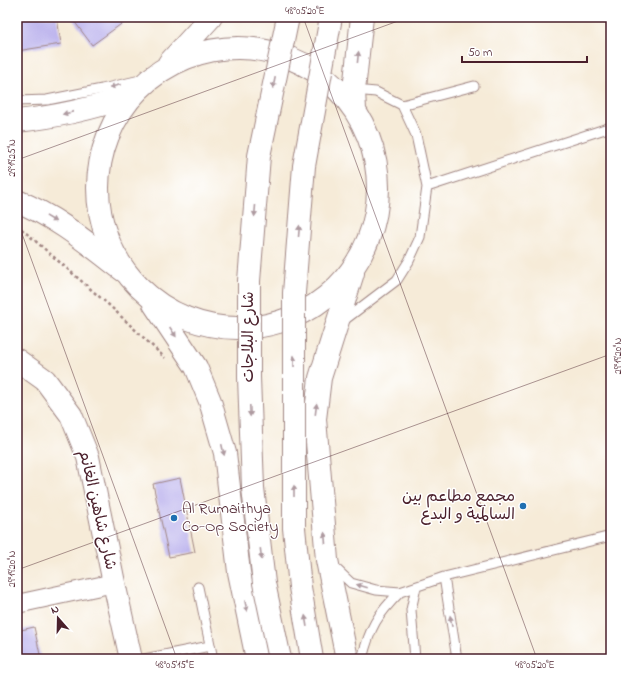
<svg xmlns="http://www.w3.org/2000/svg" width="628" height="676" viewBox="0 0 628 676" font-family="'Indie Flower','Playpen Sans Arabic',sans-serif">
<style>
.building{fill:#bcb3ed}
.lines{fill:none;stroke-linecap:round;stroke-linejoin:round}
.service-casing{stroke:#a08582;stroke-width:11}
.minor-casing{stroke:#a08582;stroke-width:20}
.tertiary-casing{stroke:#a08582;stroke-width:24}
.primary-casing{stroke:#a08582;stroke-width:24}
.motorway-casing{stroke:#a08582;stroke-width:24}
.path{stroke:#a08582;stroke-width:2.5;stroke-dasharray:3 3;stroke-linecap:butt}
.service{stroke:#fff;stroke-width:9}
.minor{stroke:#fff;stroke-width:18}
.tertiary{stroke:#fff;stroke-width:22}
.primary{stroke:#fff;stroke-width:22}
.motorway{stroke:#fff;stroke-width:22}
.primary-bridge-casing{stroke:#a08582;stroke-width:24;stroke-linecap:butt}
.primary-bridge{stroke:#fff;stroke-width:22}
.oneway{fill:#ae9aa0}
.ticks{fill:none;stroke:#4a1f2b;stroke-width:1;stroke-opacity:0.45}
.poi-dot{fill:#1f6fb2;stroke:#fff;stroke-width:1.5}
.labels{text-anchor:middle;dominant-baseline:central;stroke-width:3;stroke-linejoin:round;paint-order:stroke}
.street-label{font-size:16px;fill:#4a1f2b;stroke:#fff}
.poi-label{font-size:16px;fill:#4a1f2b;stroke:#fff;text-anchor:end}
.neatline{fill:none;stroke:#4a1f2b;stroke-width:1.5}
.ticks-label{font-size:10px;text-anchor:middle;fill:#4a1f2b}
</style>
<rect width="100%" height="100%" fill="#fff"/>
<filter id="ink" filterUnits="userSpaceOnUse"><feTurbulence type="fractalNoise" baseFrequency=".025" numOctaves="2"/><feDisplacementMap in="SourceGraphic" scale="8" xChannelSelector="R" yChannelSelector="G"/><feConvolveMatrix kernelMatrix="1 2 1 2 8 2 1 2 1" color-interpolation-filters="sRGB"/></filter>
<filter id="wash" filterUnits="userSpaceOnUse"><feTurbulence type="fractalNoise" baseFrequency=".012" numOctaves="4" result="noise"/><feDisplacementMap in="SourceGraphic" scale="16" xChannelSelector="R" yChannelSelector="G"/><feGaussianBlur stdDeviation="0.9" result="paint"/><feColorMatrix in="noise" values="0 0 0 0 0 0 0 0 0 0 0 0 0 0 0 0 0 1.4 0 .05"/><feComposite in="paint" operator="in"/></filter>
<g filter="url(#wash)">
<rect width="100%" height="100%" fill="#f6ebd8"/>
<g id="blocks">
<!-- building -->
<path class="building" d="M17,17h40l4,27 -44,7z
M71,17h60l-39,28z
M180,478l15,74 -26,5 -16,-73z
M34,627l7,32h-24v-28z"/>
</g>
</g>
<g filter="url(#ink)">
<use href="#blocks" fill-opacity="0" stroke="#a08582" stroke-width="1"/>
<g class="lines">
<!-- service casing -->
<g class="service-casing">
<path id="service" d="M17,101l30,-1 55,-11 51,-12
M402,105l72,-19
M427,187l184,-60
M343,321l54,-41 12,-19 11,-24 7,-50 -11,-52 -14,-30 -26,-13 -22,-2
M332,565l19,18 25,7 24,2 44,-15 167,-41
M444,577l13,82
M198,587l15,72
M144,659l66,-13
M362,659c8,-32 15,-44 38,-67
M415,659l-4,-49 5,-23"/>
</g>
<!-- minor casing -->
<g class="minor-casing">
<path id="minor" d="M17,604l97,-21"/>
</g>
<!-- tertiary casing -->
<g class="tertiary-casing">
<path id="tertiary" d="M17,360l28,20 26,35 17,42 26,126 17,76"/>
</g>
<!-- primary casing -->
<g class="primary-casing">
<path id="primary" d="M98 188a140 140 0 1 1 280 0a140 140 0 1 1-280 0Z
M169,63l42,-46
M355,110l-1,-20 8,-73
M154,304l42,63 14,34 15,52 14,119 18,87
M347,659l-20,-99 -12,-141 5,-41 33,-105"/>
</g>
<!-- motorway casing -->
<g class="motorway-casing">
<path id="motorway" d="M17,121c40,-4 78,-13 116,-26
M17,201c40,16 73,44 107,70"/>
</g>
<!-- path -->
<path class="path" d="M17,225l93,81 55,52"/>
<!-- service -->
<use href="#service" class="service"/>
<!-- minor -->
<use href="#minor" class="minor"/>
<!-- tertiary -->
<use href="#tertiary" class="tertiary"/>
<!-- primary -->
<use href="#primary" class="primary"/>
<!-- motorway -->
<use href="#motorway" class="motorway"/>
<!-- primary-bridge casing -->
<g class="primary-bridge-casing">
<path id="primary-bridge" d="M280,659l-16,-76 -11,-95 -4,-111v-96l10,-125 29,-139
M312,659l-12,-72 -6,-59v-235l10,-127 27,-149"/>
</g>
<!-- primary-bridge -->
<use href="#primary-bridge" class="primary-bridge"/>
</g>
<!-- one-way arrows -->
<defs><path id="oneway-solid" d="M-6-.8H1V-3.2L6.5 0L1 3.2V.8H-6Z"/></defs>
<g class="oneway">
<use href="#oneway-solid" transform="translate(358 57) rotate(-84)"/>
<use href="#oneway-solid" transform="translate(274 83) rotate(102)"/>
<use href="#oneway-solid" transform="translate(115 86) rotate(166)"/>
<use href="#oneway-solid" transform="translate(68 113) rotate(167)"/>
<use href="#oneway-solid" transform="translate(255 211) rotate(95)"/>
<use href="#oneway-solid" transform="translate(51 219) rotate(31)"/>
<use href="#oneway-solid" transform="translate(299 231) rotate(-85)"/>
<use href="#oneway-solid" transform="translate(173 332) rotate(56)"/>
<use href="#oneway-solid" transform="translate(294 361) rotate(-90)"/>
<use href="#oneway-solid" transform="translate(316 409) rotate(-83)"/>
<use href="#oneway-solid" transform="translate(250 411) rotate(88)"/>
<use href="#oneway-solid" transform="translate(223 450) rotate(77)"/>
<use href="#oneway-solid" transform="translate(294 491) rotate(-90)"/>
<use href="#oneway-solid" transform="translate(325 538) rotate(-95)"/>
<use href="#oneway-solid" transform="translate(261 554) rotate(83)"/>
<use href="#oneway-solid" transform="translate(362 586) rotate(-164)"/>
<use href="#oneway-solid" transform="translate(246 606) rotate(78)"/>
<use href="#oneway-solid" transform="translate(306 621) rotate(-99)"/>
<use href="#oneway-solid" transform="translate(451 621) rotate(-100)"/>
</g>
</g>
<!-- ticks -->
<path class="ticks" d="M303,17l234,642M17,160l392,-143M17,220l160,439M17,570l594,-216"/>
<!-- markers -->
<g class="poi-dot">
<circle cx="523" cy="506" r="4"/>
<circle cx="174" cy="518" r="4"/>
</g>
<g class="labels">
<!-- street labels -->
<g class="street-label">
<text transform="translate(249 337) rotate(-90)">شارع البلاجات</text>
<text transform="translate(97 510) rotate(77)">شارع شاهين الغانم</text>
</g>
<!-- poi labels -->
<g class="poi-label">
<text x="515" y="497">مجمع مطاعم بين<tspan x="515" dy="18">السالمية و البدع</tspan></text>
<text x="182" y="509" text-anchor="start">Al Rumaithya<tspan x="182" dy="18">Co-Op Society</tspan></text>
</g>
</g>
<!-- margin -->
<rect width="628" height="676" fill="none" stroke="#fff" stroke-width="44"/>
<!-- north arrow -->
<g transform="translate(58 618) rotate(340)" stroke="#ffffff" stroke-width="3" paint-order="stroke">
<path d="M0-3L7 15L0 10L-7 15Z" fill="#4a1f2b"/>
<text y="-6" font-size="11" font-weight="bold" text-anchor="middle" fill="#4a1f2b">N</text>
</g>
<!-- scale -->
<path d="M462 56v6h125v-6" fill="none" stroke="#4a1f2b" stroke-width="2"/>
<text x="468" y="56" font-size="12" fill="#4a1f2b" stroke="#ffffff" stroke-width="3" paint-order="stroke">50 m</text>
<rect x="22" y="22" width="584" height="632" class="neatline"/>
<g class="ticks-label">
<text x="305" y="14">48°05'20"E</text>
<text transform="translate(11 158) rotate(-90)" y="4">29°19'25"N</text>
<text transform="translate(617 356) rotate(-90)" y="4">29°19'20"N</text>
<text transform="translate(11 569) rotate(-90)" y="4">29°19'20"N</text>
<text x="175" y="668">48°05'15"E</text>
<text x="535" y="668">48°05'20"E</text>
</g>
</svg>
